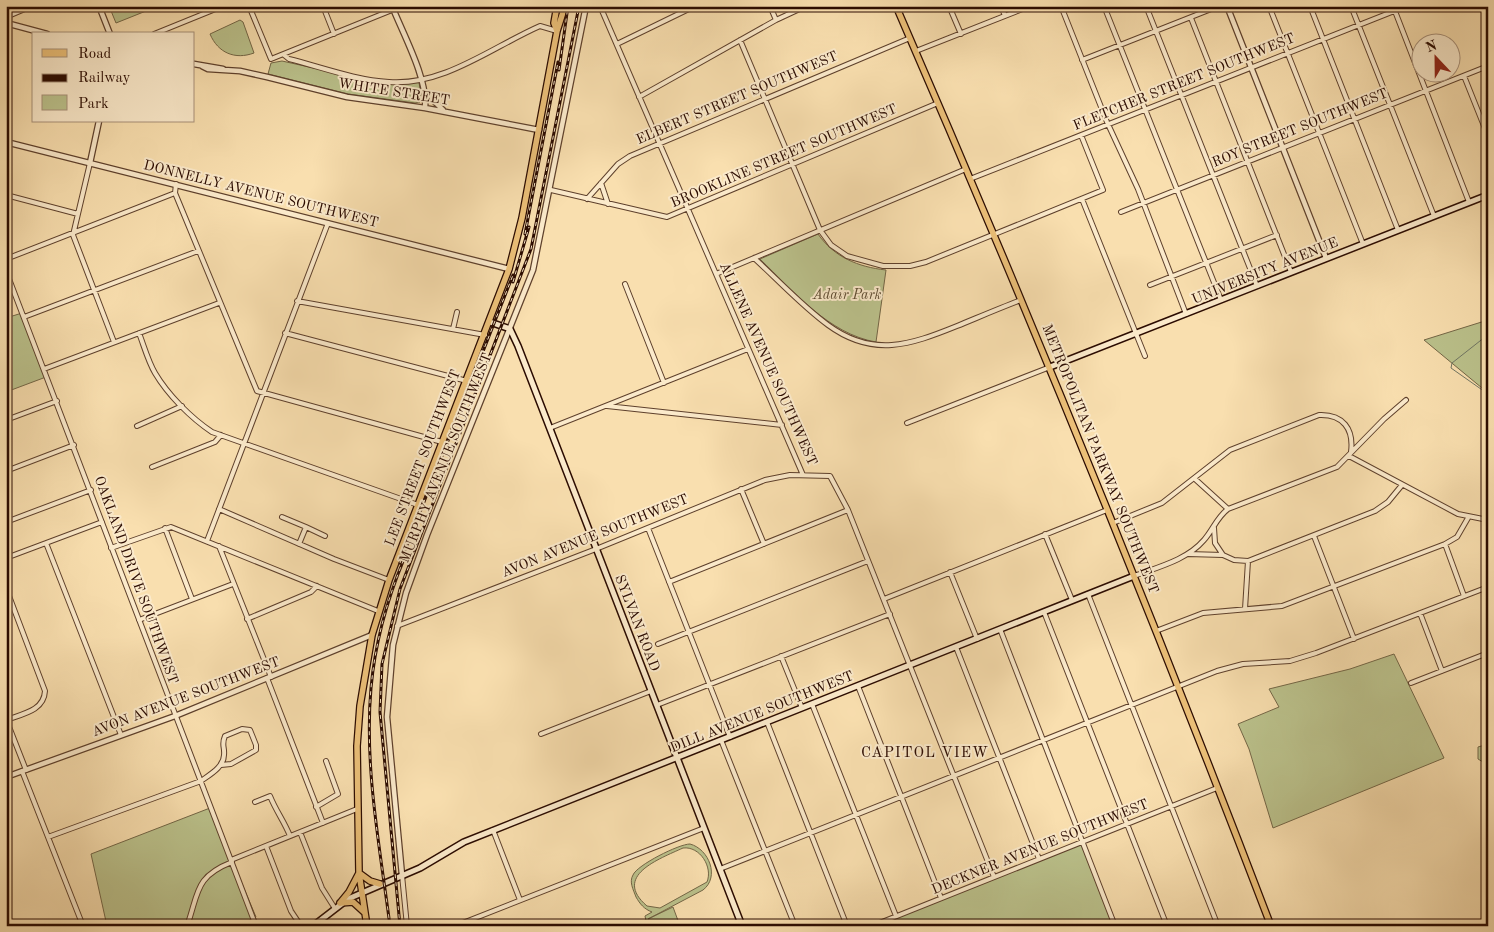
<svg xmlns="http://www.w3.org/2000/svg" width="1494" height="932" viewBox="0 0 1494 932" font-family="'Old Standard TT',serif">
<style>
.green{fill:#bbc28c;stroke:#736646;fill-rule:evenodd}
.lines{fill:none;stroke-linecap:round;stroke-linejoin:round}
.stream{stroke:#707664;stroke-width:1}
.minor-casing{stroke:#5e402c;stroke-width:6}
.tertiary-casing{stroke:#5e402c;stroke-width:7}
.secondary-casing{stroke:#2b0b00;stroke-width:8}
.primary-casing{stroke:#2b0b00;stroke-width:8}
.minor{stroke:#fbeacb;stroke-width:4}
.tertiary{stroke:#fbeacb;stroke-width:4.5}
.secondary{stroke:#fbeacb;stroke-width:5}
.primary{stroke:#ecc078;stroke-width:5.5}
.rail-casing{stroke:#2b0b00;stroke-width:3}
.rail{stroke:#fbeacb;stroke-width:1;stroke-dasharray:4;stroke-linecap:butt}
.labels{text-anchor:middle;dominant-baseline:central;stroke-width:4;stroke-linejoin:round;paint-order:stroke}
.street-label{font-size:14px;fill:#2b0b00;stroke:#fbeacb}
.park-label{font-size:14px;font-style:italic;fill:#5d4b31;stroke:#fbeacb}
.neighbourhood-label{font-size:15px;letter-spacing:1px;fill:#2b0b00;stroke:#fbeacb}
</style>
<rect width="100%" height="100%" fill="#f9dfaf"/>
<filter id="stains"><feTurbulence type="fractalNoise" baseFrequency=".004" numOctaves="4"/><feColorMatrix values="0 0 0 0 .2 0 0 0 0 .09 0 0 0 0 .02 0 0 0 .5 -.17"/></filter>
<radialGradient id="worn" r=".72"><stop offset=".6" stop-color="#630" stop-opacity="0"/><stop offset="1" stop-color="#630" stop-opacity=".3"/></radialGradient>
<!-- green -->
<path class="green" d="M109,6h35l2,5 -30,12z
M240,20l3,2 11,31c-19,7 -36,0 -44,-19z
M282,61l104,23 33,-2 2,15 -1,5 -5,1 -67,-9 -80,-20 3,-11z
M818,234c16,23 40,33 68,36l-10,72c-47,-8 -83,-51 -116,-83z
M22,313l24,64 -40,15v-74z
M1488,320v73l-64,-53z
M1394,654l50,104 -171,70 -24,-79 -11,-25 41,-17 -10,-18 81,-20z
M1488,744v21l-10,-6v-12z
M210,808l46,109 -18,9h-131l-16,-72z
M1084,843l32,83h-218l-4,-10z
M690,844c19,5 30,33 13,46l-55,29 25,-12 7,19h-33l-2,-10 7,-4c-8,-3 -12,-8 -16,-15 -3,-8 -7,-15 -3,-22 4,-10 46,-31 57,-31zM683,848c17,-2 30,19 24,34l-47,26 -13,-2c-35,-30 12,-47 36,-58z"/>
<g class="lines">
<!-- stream -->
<path class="stream" d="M1485,337l-33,26 -1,5 37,26"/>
<!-- minor casing -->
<g class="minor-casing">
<path id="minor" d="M249,6l22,53 131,-53
M323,6l11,28
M600,6l203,469
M770,6l6,14
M949,6l12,28
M1001,6l4,10
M1061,6l46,116 31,67 48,125
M1104,6l117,294
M1146,6l111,280
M1269,6l94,238
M1310,6l88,224
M1351,6l83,210
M1393,6l76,196
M6,17l26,-11
M1191,18l100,254
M154,34l69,-28
M740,40l80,190 11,15 16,11 36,10h27l16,-4 177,-72 -22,-55
M617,44l78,-38
M916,51l114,-45
M284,55l5,4c32,8 66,21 100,23 55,4 103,-35 151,-56l17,5
M1082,60l137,-54
M1464,76l24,60
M639,97l137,-77 30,-14
M90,163l-17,72 41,107
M970,179l437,-173
M601,183l7,21
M176,184l-1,9 82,198 185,51
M551,190l116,27 271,-114
M6,195l72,19
M587,199l31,-35 12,-8 280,-118
M1082,199l63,157
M1121,212l367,-146
M754,258c23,21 49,49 74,67 45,33 82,20 129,1 22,-9 43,-18 64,-26
M6,259l169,-66
M6,271l250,655
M716,274l250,-105
M625,284l39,99
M1150,285l127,-50
M297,301l188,34
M24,317l174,-66
M453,329l4,-17
M139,333c5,13 9,28 16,40 13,22 36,45 57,59l206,73
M285,333l182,48
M44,369l175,-66
M607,406l175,19
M6,420l51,-19
M907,423l143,-56
M137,426l45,-20
M550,428l198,-79
M1349,456l109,58 30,6
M152,467l63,-25 6,-7
M6,471l68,-26
M1195,479l33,30
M741,489l23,55
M219,509l115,50 55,21
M282,517l24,10
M6,522l85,-32
M1113,523l49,-20 68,-53 89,-35c24,-1 35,14 32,37
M165,528l27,71
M648,528l82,209
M1214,528l1,15 8,12
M1045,534l27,66
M1314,536l40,103
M207,541l121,-318
M46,543l75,192
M299,544l7,-17 19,9
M1445,544l19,52
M219,546l52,131
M111,548l60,-21 207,84
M1188,554l35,1 11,5 14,1 127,-50 13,-9 14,-17
M6,558l96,-36
M950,572l27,67
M1134,576c24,-9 53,-16 70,-36 9,-10 13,-23 24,-31l109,-42 47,-48 22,-19
M669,582l179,-72
M6,588l39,103c-1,20 -23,23 -39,29
M1088,594l130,332
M884,599l223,-89
M1245,609l3,-48
M1044,612l123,314
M1420,613l22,58
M247,619l64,-27 6,-6
M139,620l94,-36
M397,626l199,-77 169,-69 25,-5 40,1 18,34 146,367
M1000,629l115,297
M1156,631l47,-18 79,-7 163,-62 12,-7 11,-19
M658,644l210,-83
M956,647l83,212
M781,656l21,52
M267,678l56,145
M1411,683l77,-30
M858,686l83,212
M812,704l84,212
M657,705l233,-91
M6,719l20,51
M767,722l80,204
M541,734l110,-43
M721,740l74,186
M22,771l61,155
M255,802l15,-6c6,15 14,25 20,40
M316,807l22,-13 -12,-33
M493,830l27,70
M300,832l22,56 12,19
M48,837l153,-56c8,-6 23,-14 23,-26 1,-8 -3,-10 1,-19l17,-7 8,1 6,15v5l-25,14 -10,1
M266,846l25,65 10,15
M231,860l126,-51
M720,869l497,-198 26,-7 47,-3 26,-8 172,-66
M402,875l5,51
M187,926c12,-33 7,-49 45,-64
M455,926l249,-98
M872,926l345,-138"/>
</g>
<!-- tertiary casing -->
<g class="tertiary-casing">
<path id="tertiary" d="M99,6l11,28
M392,6c11,28 36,73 33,102
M1227,6l99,252
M6,23l41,11
M194,64l29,5
M202,66l6,3 32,2 27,6 80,20 78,11 114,22
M426,93l17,17
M6,142l503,127
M90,163l9,-42
M6,777l169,-61 197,-81
M402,875l-15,-158 6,-72 13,-52 21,-58 106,-265 53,-264"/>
</g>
<!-- secondary casing -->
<g class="secondary-casing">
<path id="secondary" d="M490,322l20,7 8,17 224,580
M1050,367l438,-172
M313,926l35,-27 72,-31 44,-26 670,-266"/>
</g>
<!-- primary casing -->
<g class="primary-casing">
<path id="primary" d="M557,6l-3,17 3,8
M896,6c132,304 257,611 375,920
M359,873l11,8 10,3
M340,903l9,-11 10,-19
M340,903l13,-1 11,10
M367,926l-8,-53 -2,-127 3,-40 12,-71 17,-55 120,-311 13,-51 35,-187 8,-25"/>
</g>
<!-- minor -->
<use href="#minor" class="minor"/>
<!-- tertiary -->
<use href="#tertiary" class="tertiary"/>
<!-- secondary -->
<use href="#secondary" class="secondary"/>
<!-- primary -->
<use href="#primary" class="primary"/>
<!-- rail casing -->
<g class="rail-casing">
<path id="rail" d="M559,70l9,-64
M525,234l33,-172
M513,282l16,-55
M400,563l113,-288
M390,926c-10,-78 -26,-160 -19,-238 4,-45 16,-88 33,-129
M400,926l-20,-214 2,-48 18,-75 131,-340 48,-243"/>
</g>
<!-- rail -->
<use href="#rail" class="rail"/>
</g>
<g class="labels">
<!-- street labels -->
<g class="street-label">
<text transform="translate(1184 82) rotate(-22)">FLETCHER STREET SOUTHWEST</text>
<text transform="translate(394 92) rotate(9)">WHITE STREET</text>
<text transform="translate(737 98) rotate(-23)">ELBERT STREET SOUTHWEST</text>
<text transform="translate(1300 128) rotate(-22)">ROY STREET SOUTHWEST</text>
<text transform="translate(784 156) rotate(-23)">BROOKLINE STREET SOUTHWEST</text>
<text transform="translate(261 194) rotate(14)">DONNELLY AVENUE SOUTHWEST</text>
<text transform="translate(1265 271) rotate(-22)">UNIVERSITY AVENUE</text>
<text transform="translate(768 364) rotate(66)">ALLENE AVENUE SOUTHWEST</text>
<text transform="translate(423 458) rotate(-69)">LEE STREET SOUTHWEST</text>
<text transform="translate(446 458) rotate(-68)">MURPHY AVENUE SOUTHWEST</text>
<text transform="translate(1100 459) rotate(68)">METROPOLITAN PARKWAY SOUTHWEST</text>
<text transform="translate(595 536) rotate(-22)">AVON AVENUE SOUTHWEST</text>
<text transform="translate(136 580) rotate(70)">OAKLAND DRIVE SOUTHWEST</text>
<text transform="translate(637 623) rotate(69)">SYLVAN ROAD</text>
<text transform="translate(186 697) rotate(-21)">AVON AVENUE SOUTHWEST</text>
<text transform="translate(762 712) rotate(-22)">DILL AVENUE SOUTHWEST</text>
<text transform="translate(1040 847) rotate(-22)">DECKNER AVENUE SOUTHWEST</text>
</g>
<!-- park labels -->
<g class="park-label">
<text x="847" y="295">Adair Park</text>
</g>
<!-- neighbourhood labels -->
<g class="neighbourhood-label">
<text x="925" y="753">CAPITOL VIEW</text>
</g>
</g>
<!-- margin -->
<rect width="1494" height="932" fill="none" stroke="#f9dfaf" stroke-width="25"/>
<rect x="8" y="8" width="1479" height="917" fill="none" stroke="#2b0b00" stroke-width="2.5"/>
<rect x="12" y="12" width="1469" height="907" fill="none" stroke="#2b0b00"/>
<!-- legend -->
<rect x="32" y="32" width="162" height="90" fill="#fbeacb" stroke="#a8917a"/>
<rect x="42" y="49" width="25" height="8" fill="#ecc078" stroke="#a8917a"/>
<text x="78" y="58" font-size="15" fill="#2b0b00">Road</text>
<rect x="42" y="74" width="25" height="8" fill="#2b0b00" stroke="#a8917a"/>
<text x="78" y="82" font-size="15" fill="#2b0b00">Railway</text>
<rect x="42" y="95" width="25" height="15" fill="#bbc28c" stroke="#a8917a"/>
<text x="78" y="108" font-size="15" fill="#2b0b00">Park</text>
<!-- north arrow -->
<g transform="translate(1436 58) rotate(338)"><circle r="24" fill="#fbeacb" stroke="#a8917a"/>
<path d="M0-4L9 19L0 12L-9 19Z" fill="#8f2418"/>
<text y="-8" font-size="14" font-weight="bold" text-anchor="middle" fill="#2b0b00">N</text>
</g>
<rect width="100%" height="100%" filter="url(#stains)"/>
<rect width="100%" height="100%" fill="url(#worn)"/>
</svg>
